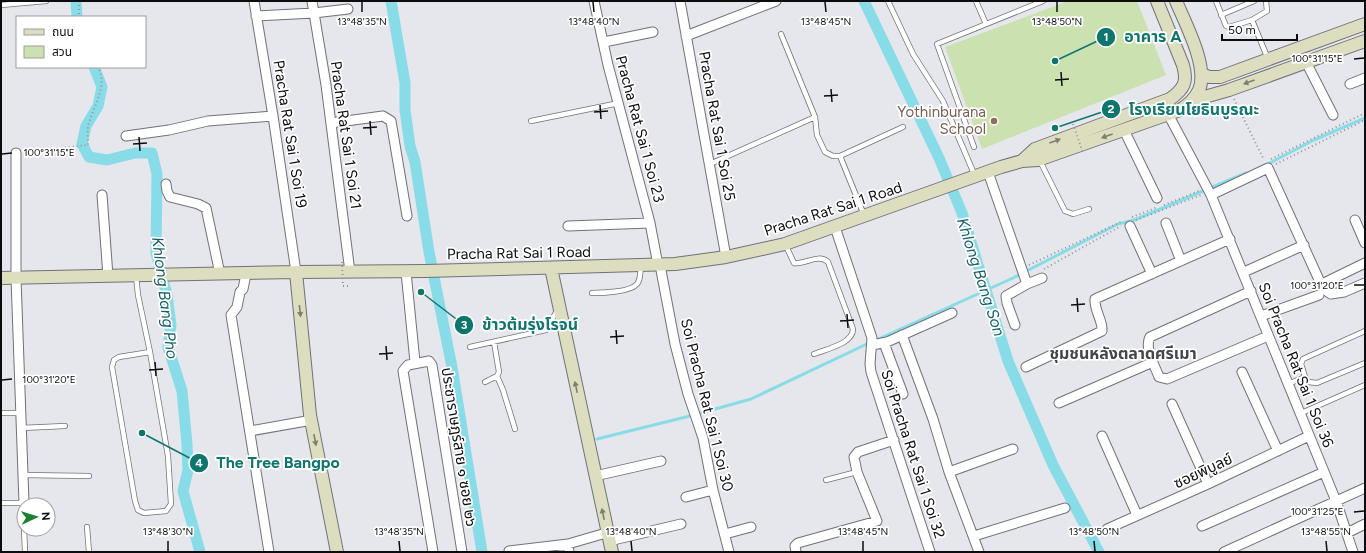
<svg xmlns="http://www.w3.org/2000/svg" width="1366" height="553" viewBox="0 0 1366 553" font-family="Figtree,'Noto Sans Thai',sans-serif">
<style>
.green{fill:#cbe1af}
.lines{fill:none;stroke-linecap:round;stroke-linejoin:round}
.stream{stroke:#88dce7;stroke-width:3}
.canal{stroke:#88dce7;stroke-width:11}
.lane-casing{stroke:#717178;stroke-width:6}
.street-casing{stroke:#717178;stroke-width:11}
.secondary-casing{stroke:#717178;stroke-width:14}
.path{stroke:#949499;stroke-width:2;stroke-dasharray:1 3;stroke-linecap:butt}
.lane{stroke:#fff;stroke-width:4.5}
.street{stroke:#fff;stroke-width:9}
.secondary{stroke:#dcdebf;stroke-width:12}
.path-bridge{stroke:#949499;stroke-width:2;stroke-dasharray:1 3;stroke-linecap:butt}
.oneway{fill:#7e806f}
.ticks{fill:none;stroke:#0c0c0e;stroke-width:1.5}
.education-dot{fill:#8d6e63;stroke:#fff;stroke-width:1.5}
.labels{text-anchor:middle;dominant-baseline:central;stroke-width:3.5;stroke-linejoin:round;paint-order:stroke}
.education-label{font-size:15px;fill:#785e54;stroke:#fff;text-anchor:end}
.street-label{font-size:15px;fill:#0c0c0e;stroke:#fff}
.water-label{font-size:16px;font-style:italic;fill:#175e66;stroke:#fff}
.neighbourhood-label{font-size:16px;font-weight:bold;fill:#44444a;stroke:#fff}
.ticks-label{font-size:10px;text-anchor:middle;fill:#0c0c0e;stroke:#fff;stroke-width:3.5;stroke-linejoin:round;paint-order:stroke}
.leader{fill:none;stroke:#0f766e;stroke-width:1.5}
.callout-dot{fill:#0f766e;stroke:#fff;stroke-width:1.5}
.mark-label{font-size:12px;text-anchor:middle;font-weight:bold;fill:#fff}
.callout-label{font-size:16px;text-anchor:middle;font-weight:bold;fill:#0f766e;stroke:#fff;stroke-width:3.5;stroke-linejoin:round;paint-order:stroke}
</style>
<rect width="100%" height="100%" fill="#e6e6ed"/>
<!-- green -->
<path class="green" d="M1068,1h69l29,74 -184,74 -37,-102z"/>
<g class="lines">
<!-- stream -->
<path class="stream" d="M1266,165l48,-25 51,-22
M874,341l139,-63 105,-54 16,-4 112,-47
M597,439l93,-23 61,-17 118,-56"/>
<!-- canal -->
<path class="canal" d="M76,1l1,16
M391,1l14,82v27l5,36 5,16 14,90 23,115 30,185
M864,1l75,157 23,55 46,148 45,104 46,87
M94,67l8,20 -4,19 -12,20 -4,18 7,13 18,3 28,-7h17l5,21 -1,79 11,42 4,30 -3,22 14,44 5,53 1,26 -5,21 17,61"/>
<!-- lane casing -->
<g class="lane-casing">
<path id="lane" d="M888,1l25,53 30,47 32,75
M976,1l10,23
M1216,1l10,25 3,1 23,-7
M1266,1l1,10 -15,9 16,39
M1,5l45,-4
M1221,15l33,-14
M781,34l34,83 2,18 8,17 8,4h7
M531,121l88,-18
M974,147l-37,-103 106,-43
M1040,161l25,50 8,3 16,-5
M710,164l105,-47
M864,215l-24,-59 63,-29
M785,244l9,19c11,2 24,-10 34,-1l25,67c0,15 -27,20 -39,25
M136,276l2,19 12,57
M592,293c10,0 39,-1 45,-9 4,-4 3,-13 4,-18
M470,347l76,-17 12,-21
M150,352l18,104 3,48 -5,7 -22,2 -6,-3 -3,-9 -23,-134 2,-7 5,-3z
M497,376l6,14 12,39
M1305,377l-4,-13 2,-5 62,-28
M485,382l12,-6 2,-4 -5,-30
M1288,384l17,-7 3,5 9,1 48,-20
M1,413h20
M1299,414l66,-29
M21,428l44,-2
M23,475l66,1
M826,480l31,-8
M1,503h23v14
M87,527l2,25
M24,529l1,23"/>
</g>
<!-- street casing -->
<g class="street-casing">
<path id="street" d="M254,1l19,115 23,156
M312,1l14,84 24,187
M594,1l14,64 42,158 8,42
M680,1l46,256
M256,16l58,-3 34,-4
M686,36l90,-35
M604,42l49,-10
M1306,62l27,53
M1350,84l15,-6
M1168,114l43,81 125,306 17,51
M331,123l52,-7 8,5 16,95
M1124,130l33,68
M126,136l43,-6 39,-9 65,-5
M16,153v125l8,225
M988,172l39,112 -21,12 1,7 8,22
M166,184l1,7 3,6 28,7 8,4 14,66
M102,195l6,81
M1211,195l57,-27 52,114 4,1 41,-20
M1355,220l10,23
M1166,223l15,38
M568,226l82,-3
M1130,226l22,48
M835,227l37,111 -2,26 1,8 59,180
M660,265l15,79 13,50 15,44 10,52 16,62
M406,272l9,90
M1244,272l60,-27
M246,274l-3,15 -3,3 -3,15 -6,8 38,237
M1320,282l4,7 7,5 13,-2 21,-9
M1027,284l15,-6
M1251,291l-101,46c-6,11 5,29 9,40l8,2 101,-43
M1261,316l58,-21
M902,335l31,84 16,53 30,80
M884,343l19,51
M872,345l15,-3 65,-29
M1026,367l76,-36c1,-11 -8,-20 -7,-32l135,-60
M1242,372l36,79
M1059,403l94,-41
M1172,404l36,80
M250,431l62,-11
M1102,436l35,79
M949,472l64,-23
M595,476l66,-15
M686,497l27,-7
M1202,526l122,-54
M1107,529l101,-45 101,-48
M1347,533l18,-9
M725,534l26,-7
M974,536l91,-28
M609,541l72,-17
M509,551l59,-7
M433,552l-30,-181 5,-6 21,-4 3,4 30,187
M569,552l-1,-8 38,-11
M796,552l-1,-6 3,-3 79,-22 -20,-49 -3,-15 4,-5 36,-12
M1224,552l141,-64"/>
</g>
<!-- secondary casing -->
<g class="secondary-casing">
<path id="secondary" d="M1202,74l7,3h11l145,-53
M1194,100l35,-10 136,-49
M1022,161l13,-12 135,-50c14,-10 18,-17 13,-34l-26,-64
M551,268l61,284
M296,272l14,143 27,137
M1,278l295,-6 130,-1 249,-7 51,-7 59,-13 216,-77 21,-6 16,-1 142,-50c8,-5 15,-11 19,-20 10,-23 -14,-67 -23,-89"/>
</g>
<!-- path -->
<path class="path" d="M79,1v16
M1234,99l30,61
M25,152l63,-7c0,-6 -1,-13 0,-18 4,-19 21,-41 10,-60
M1271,159l94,-46
M1276,164l89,-44
M1164,205l35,-14
M1132,217l26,-10
M1136,220l65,-25
M1029,265l94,-44
M1044,269l77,-43
M343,286h5"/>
<!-- lane -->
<use href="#lane" class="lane"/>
<!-- street -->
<use href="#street" class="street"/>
<!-- secondary -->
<use href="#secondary" class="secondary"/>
<!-- path-bridge -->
<path class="path-bridge" d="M1073,124l10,29
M342,262l1,24"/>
</g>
<!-- one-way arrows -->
<defs><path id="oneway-solid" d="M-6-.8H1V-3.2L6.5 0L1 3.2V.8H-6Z"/></defs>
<g class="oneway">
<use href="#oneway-solid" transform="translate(1249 82) rotate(160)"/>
<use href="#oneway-solid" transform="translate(1107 136) rotate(160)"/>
<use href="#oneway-solid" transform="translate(1055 141) rotate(-20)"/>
<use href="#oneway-solid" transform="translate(300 311) rotate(84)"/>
<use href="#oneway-solid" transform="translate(576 387) rotate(-102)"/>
<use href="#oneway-solid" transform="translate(315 440) rotate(79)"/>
<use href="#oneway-solid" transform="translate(603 514) rotate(-102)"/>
</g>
<!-- ticks -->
<path class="ticks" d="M362,2v10M593,2l1,10M825,2l1,10M1057,2v10M1354,59l10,-1M1061,72l1,14M1055,80l14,-1M831,89l1,13M824,96l14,-1M600,105l1,14M594,112l14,-1M370,121l1,14M363,128l14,-1M139,137l1,14M133,144l14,-1M2,154l10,-1M1354,285h10M1077,298l1,14M1071,305l14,-1M847,314l1,14M840,321l14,-1M616,330l1,14M610,337l14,-1M386,346l1,14M379,354l14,-1M155,362l1,14M149,370l14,-1M2,380l10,-1M1354,512l10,-1M168,541v10M399,541l1,10M631,541l1,10M863,541v10M1094,541l1,10M1326,541l1,10"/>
<!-- markers -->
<circle class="education-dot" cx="994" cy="121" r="4"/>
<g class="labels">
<!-- education labels -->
<g class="education-label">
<text x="986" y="112">Yothinburana<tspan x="986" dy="17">School</tspan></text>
</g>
<!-- street labels -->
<g class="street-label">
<text transform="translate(717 126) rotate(80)">Pracha Rat Sai 1 Soi 25</text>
<text transform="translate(640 129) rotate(75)">Pracha Rat Sai 1 Soi 23</text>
<text transform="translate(290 134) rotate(81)">Pracha Rat Sai 1 Soi 19</text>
<text transform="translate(346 135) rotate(82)">Pracha Rat Sai 1 Soi 21</text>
<text transform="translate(833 209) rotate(-18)">Pracha Rat Sai 1 Road</text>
<text transform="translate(519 253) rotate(-1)">Pracha Rat Sai 1 Road</text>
<text transform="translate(1296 365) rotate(68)">Soi Pracha Rat Sai 1 Soi 36</text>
<text transform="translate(707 405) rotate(76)">Soi Pracha Rat Sai 1 Soi 30</text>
<text transform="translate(459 447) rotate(81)">ประชาราษฎร์สาย ๑ ซอย ๒๖</text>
<text transform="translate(913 454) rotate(72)">Soi Pracha Rat Sai 1 Soi 32</text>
<text transform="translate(1203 471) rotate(-25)">ซอยพิบูลย์</text>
</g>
<!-- water labels -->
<g class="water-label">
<text transform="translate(981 277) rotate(72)">Khlong Bang Son</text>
<text transform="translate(165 298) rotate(83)">Khlong Bang Pho</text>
</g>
<!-- neighbourhood labels -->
<g class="neighbourhood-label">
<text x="1123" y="353">ชุมชนหลังตลาดศรีเมา</text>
</g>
</g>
<g class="ticks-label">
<text x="362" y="25">13°48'35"N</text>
<text x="594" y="25">13°48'40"N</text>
<text x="826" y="25">13°48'45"N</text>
<text x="1057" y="25">13°48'50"N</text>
<text x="1317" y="62">100°31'15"E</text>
<text x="49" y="156">100°31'15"E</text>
<text x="1317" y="289">100°31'20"E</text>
<text x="49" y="383">100°31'20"E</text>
<text x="1317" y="515">100°31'25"E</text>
<text x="168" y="535">13°48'30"N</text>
<text x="399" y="535">13°48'35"N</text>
<text x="631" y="535">13°48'40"N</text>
<text x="863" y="535">13°48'45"N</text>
<text x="1094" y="535">13°48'50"N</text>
<text x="1326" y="535">13°48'55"N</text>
</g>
<!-- callouts -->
<path class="leader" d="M1055 61L1106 37M1055 128L1111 109M421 292L464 325M142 433L199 463"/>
<g class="callout-dot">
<circle cx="1055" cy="61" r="4"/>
<circle cx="1055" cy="128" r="4"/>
<circle cx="421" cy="292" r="4"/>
<circle cx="142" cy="433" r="4"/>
<circle cx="1106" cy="37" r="10"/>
<circle cx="1111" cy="109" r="10"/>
<circle cx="464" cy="325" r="10"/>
<circle cx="199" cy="463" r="10"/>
</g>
<g class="mark-label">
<text x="1106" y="41">1</text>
<text x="1111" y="113">2</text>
<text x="464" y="329">3</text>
<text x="199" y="467">4</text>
</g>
<g class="callout-label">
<text x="1153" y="42">อาคาร A</text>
<text x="1194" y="115">โรงเรียนโยธินบูรณะ</text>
<text x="530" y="330">ข้าวต้มรุ่งโรจน์</text>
<text x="278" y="468">The Tree Bangpo</text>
</g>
<!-- border -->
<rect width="1366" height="553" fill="none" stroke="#0c0c0e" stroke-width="4"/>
<!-- legend -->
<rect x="16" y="16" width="130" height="52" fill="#ffffff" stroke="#9e9e9f"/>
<rect x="24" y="29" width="20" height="6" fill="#dcdebf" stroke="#9e9e9f"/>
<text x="52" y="36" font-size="12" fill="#0c0c0e">ถนน</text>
<rect x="24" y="46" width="20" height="12" fill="#cbe1af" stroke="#9e9e9f"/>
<text x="52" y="56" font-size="12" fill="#0c0c0e">สวน</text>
<!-- north arrow -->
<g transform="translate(36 517) rotate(86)"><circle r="19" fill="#ffffff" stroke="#9e9e9f"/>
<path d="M0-3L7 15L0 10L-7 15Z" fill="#1e8033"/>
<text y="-6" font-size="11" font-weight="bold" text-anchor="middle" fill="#0c0c0e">N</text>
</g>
<!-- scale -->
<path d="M1222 34v6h75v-6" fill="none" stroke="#0c0c0e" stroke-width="2"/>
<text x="1228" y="34" font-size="12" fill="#0c0c0e" stroke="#ffffff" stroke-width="3" paint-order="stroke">50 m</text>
</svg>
